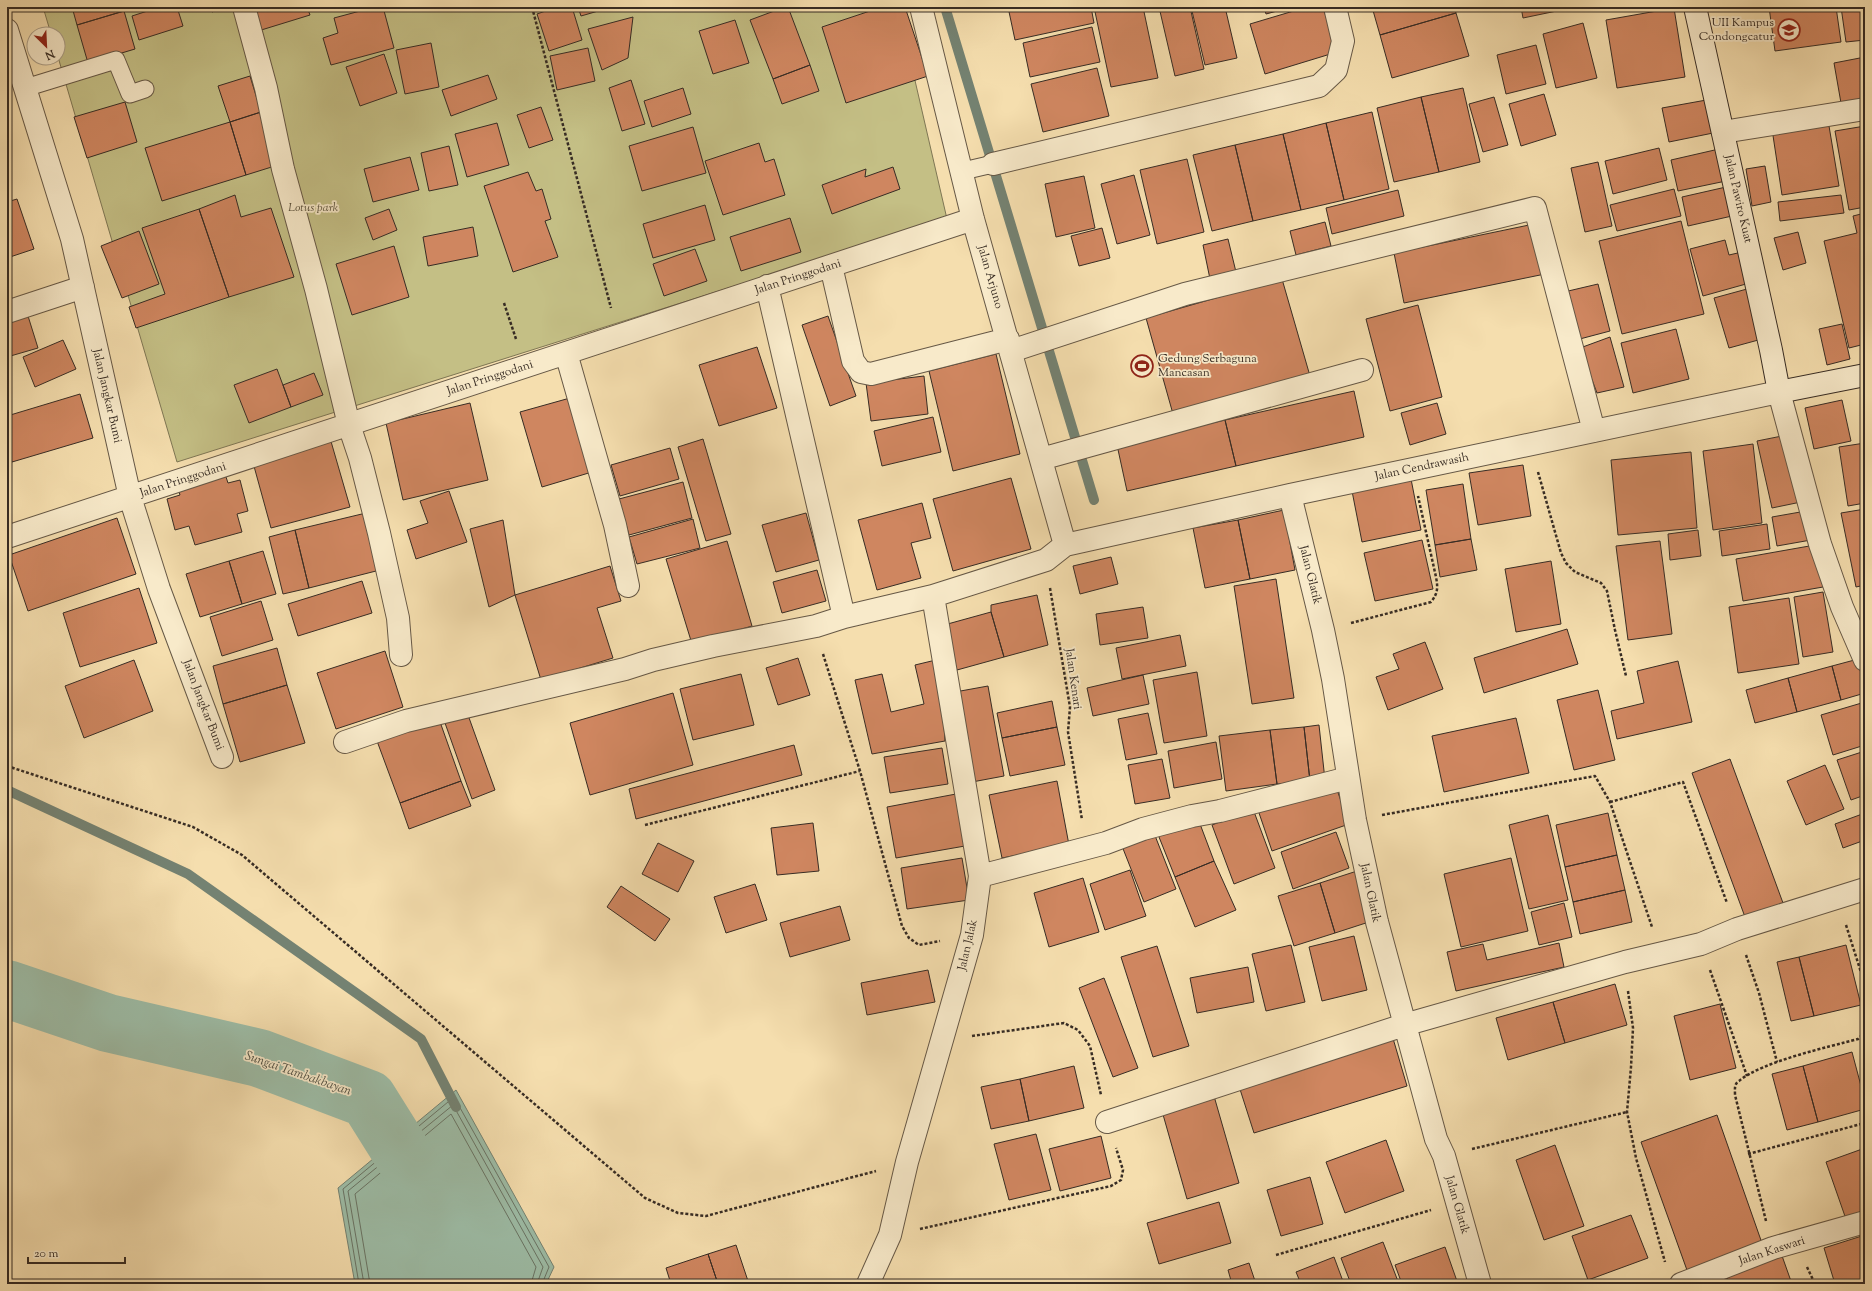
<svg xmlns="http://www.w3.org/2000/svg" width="1872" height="1291" viewBox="0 0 1872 1291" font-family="'Sorts Mill Goudy',serif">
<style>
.green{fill:#c4bf85;stroke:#7e7654}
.water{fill:#9dbca6;stroke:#748272}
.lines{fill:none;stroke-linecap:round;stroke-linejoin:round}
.shore{stroke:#6a7465;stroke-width:1}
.stream{stroke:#748272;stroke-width:10}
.river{stroke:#9dbca6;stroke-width:58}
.building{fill:#cf8660;stroke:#372c24}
.service-casing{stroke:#665846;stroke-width:19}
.minor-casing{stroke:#665846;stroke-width:24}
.secondary-casing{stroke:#372c24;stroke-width:24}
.path{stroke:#372c24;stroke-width:2.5;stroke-dasharray:3 2;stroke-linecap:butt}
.service{stroke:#f8eaca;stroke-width:17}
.minor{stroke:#f8eaca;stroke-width:22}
.secondary{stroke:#f8eaca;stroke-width:22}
.labels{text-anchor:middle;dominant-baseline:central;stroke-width:3.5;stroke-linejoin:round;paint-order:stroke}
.poi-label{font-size:12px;fill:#372c24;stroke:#f8eaca;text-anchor:end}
.street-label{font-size:12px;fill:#372c24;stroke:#f8eaca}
.park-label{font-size:12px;font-style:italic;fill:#5a513c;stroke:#f8eaca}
.water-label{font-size:13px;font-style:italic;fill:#505044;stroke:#f8eaca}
</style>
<rect width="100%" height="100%" fill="#f5deae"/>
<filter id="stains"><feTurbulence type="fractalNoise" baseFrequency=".005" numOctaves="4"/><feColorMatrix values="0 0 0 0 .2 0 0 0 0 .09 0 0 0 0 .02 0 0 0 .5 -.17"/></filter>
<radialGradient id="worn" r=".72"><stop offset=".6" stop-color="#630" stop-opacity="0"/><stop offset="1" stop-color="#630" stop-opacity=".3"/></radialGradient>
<!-- green -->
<path class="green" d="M43,7h855l49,212 -770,243 -119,-405v-23h-7z"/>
<!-- water -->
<path class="water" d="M456,1090l98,177 -8,17h-191l-17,-96z"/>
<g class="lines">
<!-- shore -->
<path class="shore" d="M359,1284l-16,-95 111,-92 95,170 -7,17
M364,1284l-16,-93 105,-86 90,162 -6,17
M370,1284l-15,-90 96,-80 85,153 -5,17"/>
<!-- stream -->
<path class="stream" d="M945,7l149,493
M7,790l181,84 233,165 35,68"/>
<!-- river -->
<path class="river" d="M7,989l101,34 151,35 109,41 42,67 40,96 -3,22"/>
</g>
<!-- building -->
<path class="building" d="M72,7h51l1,4 -47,14z
M133,7h15l-13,4z
M160,7h17l6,19 -44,14 -7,-24z
M211,7h16l-15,5z
M250,7h57l3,8 -52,16z
M375,7h8l11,41 -63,17 -8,-27 15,-5 -4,-15z
M557,7h15l10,33 -33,11 -12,-37z
M578,7h34l-31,9z
M716,7h15l-14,4z
M785,7h3l22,58 -37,14 -23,-59z
M882,7h23l23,69 -82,27 -24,-76z
M1008,7h83l3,16 -79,17z
M1094,7h49l15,71 -47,9z
M1159,7h31l14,62 -29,7z
M1191,7h34l12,51 -32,7z
M1264,7h28l-26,7z
M1307,7h16l14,45 -72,22 -15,-50z
M1372,7h83l1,6 -76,22z
M1521,7h55l-53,11z
M1769,7h67l5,35 -66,9z
M1841,7h24v33l-19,2z
M1674,8l11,69 -68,11 -11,-68z
M124,11l11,38 -47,14 -11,-38z
M1456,13l13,43 -77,22 -12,-43z
M633,17l-5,41 -26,12 -14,-41z
M735,20l14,43 -36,11 -14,-43z
M1583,23l14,55 -41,10 -13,-54z
M1092,27l8,35 -70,15 -7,-34z
M431,43l8,44 -34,7 -9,-44z
M1536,45l10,39 -40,10 -9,-39z
M588,48l7,33 -38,9 -7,-34z
M384,54l13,39 -37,13 -14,-39z
M1865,57v42l-24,4 -7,-40z
M810,65l9,26 -37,13 -9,-25z
M1097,68l12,48 -66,16 -12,-48z
M488,75l9,24 -46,17 -9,-26z
M250,76l11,36 -31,10 -12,-36z
M631,80l14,44 -23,7 -13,-43z
M683,88l8,26 -39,13 -8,-26z
M1463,88l17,74 -41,10 -18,-75z
M1544,94l12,41 -35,11 -12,-42z
M1421,97l18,75 -45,10 -17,-74z
M1494,97l14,48 -25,7 -14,-48z
M1712,99l6,33 -49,10 -7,-34z
M125,102l12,40 -50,16 -13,-41z
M541,107l12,33 -24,8 -12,-33z
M261,112l17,53 -32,10 -16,-53z
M1372,112l17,77 -45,11 -18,-77z
M1828,120l11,66 -57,9 -10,-66z
M230,122l16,53 -84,26 -17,-53z
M497,123l12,42 -42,12 -12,-43z
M1326,123l18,77 -43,10 -18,-76z
M1865,126v81l-16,3 -14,-79z
M693,127l13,46 -64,18 -13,-45z
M1283,134l18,76 -48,11 -18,-76z
M759,143l6,19 9,-3 11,36 -62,20 -18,-54z
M1235,145l18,76 -41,10 -19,-76z
M449,146l9,39 -29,6 -8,-38z
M1659,148l8,32 -54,14 -8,-33z
M1719,149l7,32 -48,10 -7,-31z
M410,157l9,33 -46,12 -9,-33z
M1187,159l17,73 -47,12 -17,-74z
M1598,162l14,64 -27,6 -14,-64z
M1765,166l6,36 -19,4 -6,-37z
M893,167l7,22 -68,25 -10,-29 44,-16 -1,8z
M528,172l8,19 6,-2 9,30 -6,2 13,36 -45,15 -29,-86z
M1134,175l16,60 -33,9 -16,-60z
M1084,176l11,52 -39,9 -11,-53z
M1726,187l6,29 -44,10 -6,-29z
M1674,189l7,27 -64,15 -7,-26z
M1398,190l6,26 -72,18 -6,-26z
M235,195l6,22 30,-9 23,69 -65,20 -30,-88z
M1841,195l3,18 -64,8 -2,-19z
M17,199l17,50 -27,9v-56z
M705,205l10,35 -62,18 -10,-34z
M199,209l30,88 -93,31 -7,-21 36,-13 -23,-66z
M389,209l8,21 -24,10 -8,-22z
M1865,213v131l-16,4 -25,-107 33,-8 -4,-17z
M790,218l11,34 -60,19 -11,-34z
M1681,221l23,93 -82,20 -23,-93z
M1325,222l6,24 -35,9 -6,-24z
M1534,224l11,50 -141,29 -10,-50z
M473,227l5,29 -50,10 -5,-29z
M1102,228l8,30 -31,8 -8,-30z
M139,231l20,53 -37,14 -21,-52z
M1798,232l8,31 -23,7 -9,-32z
M1228,239l8,33 -26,7 -7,-34z
M1725,240l4,15 13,-3 4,32 -43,12 -13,-47z
M394,246l15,51 -57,18 -16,-51z
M695,249l12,32 -43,15 -11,-32z
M1282,279l28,97 -137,38 -27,-96z
M1598,284l12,47 -34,9 -12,-48z
M1747,289l15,50 -33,9 -15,-50z
M1418,305l24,92 -52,14 -24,-92z
M28,316l10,32 -31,9v-35z
M828,316l28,80 -26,10 -28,-81z
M1842,324l8,35 -23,6 -8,-36z
M1676,329l13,50 -56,14 -12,-50z
M1610,337l14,50 -27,6 -17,-45z
M63,340l13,29 -41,18 -12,-30z
M757,347l20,61 -58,18 -20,-61z
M996,354l24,100 -67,17 -24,-100z
M277,369l14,38 -42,16 -15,-38z
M314,373l9,22 -32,12 -8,-22z
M924,376l4,38 -57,7 -5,-38z
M1354,391l10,46 -128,29 -11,-46z
M80,394l13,44 -81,24 -5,-17v-29z
M570,398l22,74 -50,15 -22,-75z
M1842,400l9,41 -37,8 -9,-41z
M470,403l18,77 -85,20 -17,-77z
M1437,403l9,31 -36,11 -9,-32z
M933,417l8,35 -59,14 -8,-35z
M1225,420l11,46 -109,25 -10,-46z
M1787,435l14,67 -29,6 -15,-67z
M330,438l20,69 -79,21 -19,-69z
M703,439l28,95 -25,7 -28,-94z
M1865,443v60l-17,3 -9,-59z
M1753,444l9,79 -49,7 -10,-79z
M670,448l9,31 -59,17 -9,-31z
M1691,452l6,76 -79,7 -7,-75z
M1523,465l8,51 -53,9 -9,-52z
M224,471l4,12 12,-3 8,31 -11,3 5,18 -47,13 -6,-19 -14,4 -8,-31 13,-4 -3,-10z
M1011,478l20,71 -78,22 -20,-72z
M1411,479l10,51 -59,12 -10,-51z
M683,482l9,36 -63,17 -10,-36z
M1463,484l8,55 -36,6 -9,-55z
M449,491l18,51 -51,17 -9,-29 21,-7 -8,-22z
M922,503l9,35 -20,5 10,35 -44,12 -19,-70z
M1865,509v76l-9,2 -15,-74z
M1284,510l11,60 -45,9 -12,-59z
M1806,511l5,29 -34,6 -5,-29z
M366,513l14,57 -71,18 -14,-58z
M806,513l13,47 -43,12 -14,-47z
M117,518l19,56 -108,37 -19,-56z
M693,519l7,29 -63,16 -8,-27z
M503,520l12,75 -26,12 -19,-78z
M1238,520l12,59 -45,9 -12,-60z
M1767,524l3,25 -48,7 -3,-25z
M295,530l14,58 -26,6 -14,-57z
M1698,530l3,26 -31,4 -2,-26z
M1471,539l6,31 -37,7 -5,-32z
M1422,540l11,49 -58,12 -11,-48z
M727,541l25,85 -60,18 -26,-85z
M1660,541l12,93 -44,6 -12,-94z
M1815,545l8,42 -80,14 -7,-42z
M263,551l13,43 -34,10 -13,-43z
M1111,557l7,27 -38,10 -7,-28z
M229,561l13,43 -42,13 -14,-43z
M1551,561l10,63 -45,8 -11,-63z
M610,566l11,35 -24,7 16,50 -72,22 -26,-85z
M817,570l9,31 -44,12 -9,-31z
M1276,579l18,119 -42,6 -18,-118z
M362,581l10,32 -74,23 -10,-32z
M139,588l18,55 -77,24 -17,-54z
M1823,592l10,60 -30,5 -9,-60z
M1037,595l11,50 -44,12 -13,-45v-7z
M1789,598l10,66 -61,9 -9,-66z
M261,601l12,39 -51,16 -12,-39z
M1143,607l5,31 -48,7 -4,-31z
M991,612l13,45 -47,13 -13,-45z
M1567,629l11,35 -94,29 -10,-35z
M1180,635l6,31 -64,13 -6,-31z
M1425,642l18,47 -55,21 -12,-33 23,-8 -6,-15z
M277,648l10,37 -64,19 -10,-38z
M385,651l18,56 -67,22 -19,-56z
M798,658l12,37 -32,10 -12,-37z
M1862,658l3,11v24l-24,7 -9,-34z
M940,659l5,82 -73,13 -17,-74 27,-6 9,38 33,-8 -9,-39z
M134,660l19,51 -69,27 -19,-52z
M1678,661l14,61 -75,17 -6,-28 33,-8 -7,-32z
M1832,666l9,34 -44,12 -9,-34z
M1197,672l10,64 -43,7 -11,-63z
M741,674l13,51 -61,15 -13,-51z
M1143,675l6,29 -56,12 -6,-28z
M1788,678l9,34 -42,11 -9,-33z
M287,685l18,58 -65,19 -17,-58z
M988,686l16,90 -32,6 -17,-90z
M1598,690l17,70 -41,10 -17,-70z
M673,693l20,72 -103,30 -20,-72z
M1052,701l5,26 -55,11 -5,-25z
M1865,702v43l-32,10 -12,-40z
M1148,713l9,41 -31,6 -8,-41z
M468,715l27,75 -23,9 -27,-76z
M1516,718l13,55 -85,19 -12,-56z
M439,719l22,62 -61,22 -23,-62z
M1319,725l6,55 -15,1 -6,-54z
M1057,727l8,38 -55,11 -8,-38z
M1304,727l6,54 -33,3 -7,-54z
M1270,730l7,54 -51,7 -7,-55z
M1216,742l6,37 -48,9 -6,-37z
M794,745l8,30 -166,44 -7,-30z
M942,748l6,36 -58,9 -6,-36z
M1865,751v44l-14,5 -14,-40z
M1162,759l8,39 -35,6 -7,-39z
M1730,759l53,144 -38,14 -53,-144z
M1825,765l19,44 -38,16 -19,-44z
M461,781l10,25 -62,23 -9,-26z
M1057,781l12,64 -67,13 -13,-63z
M1335,784l14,40 -77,27 -14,-41z
M956,794l9,52 -69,12 -9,-51z
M1253,809l22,59 -41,16 -22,-59z
M1608,813l9,42 -52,12 -9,-42z
M1865,813v27l-22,8 -8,-24z
M1548,815l20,85 -39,9 -20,-84z
M1197,816l17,45 -39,16 -18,-45z
M813,823l6,48 -42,4 -6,-47z
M1152,828l24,61 -32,13 -24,-61z
M1336,832l13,36 -56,21 -12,-37z
M658,843l36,18 -16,31 -36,-18z
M1617,855l8,35 -52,12 -8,-35z
M962,858l7,42 -62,9 -6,-41z
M1511,858l17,73 -67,16 -17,-73z
M1214,861l22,49 -41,17 -20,-50z
M1130,870l16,46 -41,14 -15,-46z
M1357,871l15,50 -37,12 -15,-50z
M1083,878l16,54 -50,15 -15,-54z
M1320,883l15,50 -41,13 -16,-50z
M755,884l12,36 -41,13 -12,-36z
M621,886l49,33 -15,22 -48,-34z
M1625,890l7,32 -52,12 -7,-32z
M1564,903l8,34 -33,8 -8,-33z
M840,906l10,34 -60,17 -10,-34z
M1354,936l13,54 -45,11 -13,-54z
M1559,943l5,24 -108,24 -9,-39 36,-8 4,16z
M1291,945l14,57 -39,9 -14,-57z
M1846,945l15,60 -47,11 -15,-59z
M1157,946l32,100 -36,11 -32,-100z
M1799,957l15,59 -23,5 -14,-59z
M1248,967l6,35 -57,11 -7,-35z
M928,970l7,32 -68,13 -6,-32z
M1104,978l34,90 -25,9 -34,-89z
M1615,984l12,41 -62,18 -12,-41z
M1553,1002l12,41 -57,17 -12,-42z
M1720,1004l16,64 -46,12 -16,-64z
M1392,1035l15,51 -153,47 -16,-50z
M1852,1052l13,49v8l-47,13 -15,-56z
M1074,1066l10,42 -55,13 -9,-42z
M1803,1066l15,56 -31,8 -15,-56z
M1020,1079l9,42 -38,8 -10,-42z
M1214,1096l25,87 -52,16 -25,-88z
M1717,1115l46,131 -75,27 -47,-131z
M1036,1134l15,56 -42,10 -15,-56z
M1101,1136l10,42 -51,13 -11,-42z
M1386,1140l18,51 -59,22 -19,-51z
M1555,1145l29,81 -40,14 -28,-80z
M1865,1148v67l-18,7 -21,-60z
M1310,1177l13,47 -42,12 -14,-46z
M1219,1202l12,41 -72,21 -12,-41z
M1631,1215l17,43 -60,22 -16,-44z
M1865,1235v49h-30l-11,-36z
M1383,1242l16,42h-48l-10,-26z
M736,1245l13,39h-31l-10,-30z
M1445,1247l13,37h-56l-7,-19z
M1781,1253l11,31h-63l-3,-10z
M708,1254l10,30h-47l-5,-16z
M1334,1257l10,27h-43l-5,-12z
M1249,1263l7,21h-24l-4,-14z"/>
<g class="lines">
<!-- service casing -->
<g class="service-casing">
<path id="service" d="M25,88l91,-28 14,34 15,-5
M963,171l30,-7"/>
</g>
<!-- minor casing -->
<g class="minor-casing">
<path id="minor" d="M244,7l22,81 17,81 33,120 33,136 11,33 19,75 19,85 3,37
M921,7l52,212 92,326
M7,30l65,209 58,258 29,92 63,168
M1723,132l142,-23
M993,164l326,-78 17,-16 7,-29 -8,-34
M831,266l22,95 8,11 10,2 137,-35
M767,286l77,331
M7,312l76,-25
M1011,351l174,-57 350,-86 59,223
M566,353l49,172 13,61
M1041,459l321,-89
M1290,495l33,135 10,49 22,141 22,102 59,217 8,17 36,128
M7,537l966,-318
M345,742l61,-21 219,-52 28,-9 60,-14 103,-20 28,-9 89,-21 113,-36 19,-15 225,-50 489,-103 41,152 22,63 23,53
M980,876l126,-33 37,-14 49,-13 28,-5 128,-33
M1107,1122l297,-97 221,-63 76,-18 36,-15 128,-40
M868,1284l22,-49 17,-73 65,-227 8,-59 -47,-280
M1681,1284l92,-36 92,-26"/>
</g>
<!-- secondary casing -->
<g class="secondary-casing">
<path id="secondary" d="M1695,7l76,343 8,42 86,-17"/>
</g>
<!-- path -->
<path class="path" d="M532,7l79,301
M504,303l12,36
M1538,472l23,81 5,10 9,9 26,11 6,8 8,39 11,46
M1050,588l20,119 -2,25 14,88
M1351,623l80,-21c7,-9 7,-14 5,-25l-18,-81
M823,654l37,117 42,155 7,12 10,7 21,-4
M7,766l186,61 49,28 403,343 33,15 28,3 170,-45
M1610,802l73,-20 44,121
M1382,815l213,-39 15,26 42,125
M645,825l215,-54
M1846,925l19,60
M1746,955l13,38 18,69
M1710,970l37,106
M1628,991l5,37 -2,39 -4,45 9,46 29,104
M972,1036l92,-13 14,7 12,16 11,49
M1472,1149l155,-37
M1748,1154l117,-31
M1766,1221l-31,-126c0,-6 -1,-11 4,-14 22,-19 89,-34 119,-42l7,-7
M920,1229l191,-43 10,-6 2,-10 -7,-22
M1276,1255l155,-45
M1807,1267l8,17"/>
<!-- service -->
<use href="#service" class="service"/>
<!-- minor -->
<use href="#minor" class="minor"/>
<!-- secondary -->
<use href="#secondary" class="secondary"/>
</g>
<!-- icons -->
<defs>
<g id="university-ring" transform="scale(1.15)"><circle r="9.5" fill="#f8eaca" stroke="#8f2418" stroke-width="1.5"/><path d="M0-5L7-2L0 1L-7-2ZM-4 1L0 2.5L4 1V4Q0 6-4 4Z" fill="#8f2418"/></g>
<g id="stadium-ring" transform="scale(1.15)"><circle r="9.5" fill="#f8eaca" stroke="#8f2418" stroke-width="1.5"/><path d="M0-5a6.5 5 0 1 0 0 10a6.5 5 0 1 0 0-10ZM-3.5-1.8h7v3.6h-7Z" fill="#8f2418"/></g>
</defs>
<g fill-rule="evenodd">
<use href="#university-ring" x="1789" y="30"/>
<use href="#stadium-ring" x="1142" y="366"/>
</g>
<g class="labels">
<!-- poi labels -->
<g class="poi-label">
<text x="1774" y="23">UII Kampus<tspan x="1774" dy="14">Condongcatur</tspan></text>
<text x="1158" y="359" text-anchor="start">Gedung Serbaguna<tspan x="1158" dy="14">Mancasan</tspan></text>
</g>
<!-- street labels -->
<g class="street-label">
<text transform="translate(1738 199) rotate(77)">Jalan Pawiro Kuat</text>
<text transform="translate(798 277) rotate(-18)">Jalan Pringgodani</text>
<text transform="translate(990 277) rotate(74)">Jalan Arjuno</text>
<text transform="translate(490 378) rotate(-18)">Jalan Pringgodani</text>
<text transform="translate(107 396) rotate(77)">Jalan Jangkar Bumi</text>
<text transform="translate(1422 467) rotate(-12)">Jalan Cendrawasih</text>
<text transform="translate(183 480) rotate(-18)">Jalan Pringgodani</text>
<text transform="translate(1310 575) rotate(76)">Jalan Glatik</text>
<text transform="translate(1073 679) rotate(82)">Jalan Kenari</text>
<text transform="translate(203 705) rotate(69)">Jalan Jangkar Bumi</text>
<text transform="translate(1370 893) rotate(78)">Jalan Glatik</text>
<text transform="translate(968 945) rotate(-77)">Jalan Jalak</text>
<text transform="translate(1457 1205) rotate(74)">Jalan Glatik</text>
<text transform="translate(1772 1251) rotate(-18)">Jalan Kaswari</text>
</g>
<!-- park labels -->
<g class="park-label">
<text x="313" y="208">Lotus park</text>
</g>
<!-- water labels -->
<g class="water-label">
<text transform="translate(298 1074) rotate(19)">Sungai Tambakbayan</text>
</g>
</g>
<!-- margin -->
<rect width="1872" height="1291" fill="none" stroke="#f5deae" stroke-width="24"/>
<rect x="8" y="8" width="1856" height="1275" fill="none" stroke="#372c24" stroke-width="2"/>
<rect x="12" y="12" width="1848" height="1267" fill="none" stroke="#372c24"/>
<!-- north arrow -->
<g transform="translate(46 46) rotate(156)"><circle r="19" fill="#f8eaca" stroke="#ab9e88"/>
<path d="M0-3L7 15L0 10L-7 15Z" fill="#8f2418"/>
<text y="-6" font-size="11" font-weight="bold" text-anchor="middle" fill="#372c24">N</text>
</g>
<!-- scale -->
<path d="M28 1257v6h97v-6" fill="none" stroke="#372c24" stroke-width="2"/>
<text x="34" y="1257" font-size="12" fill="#372c24" stroke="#f8eaca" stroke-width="3" paint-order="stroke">20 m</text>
<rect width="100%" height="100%" filter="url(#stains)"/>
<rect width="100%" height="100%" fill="url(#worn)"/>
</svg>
